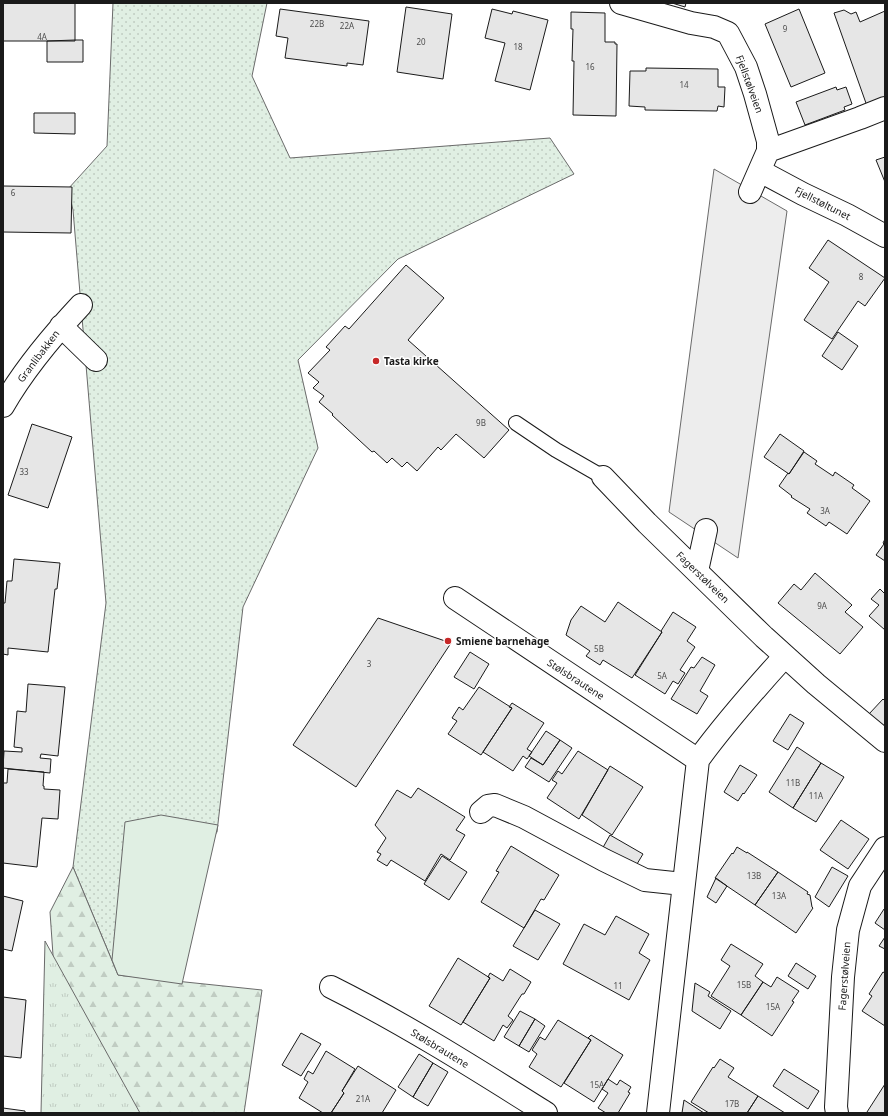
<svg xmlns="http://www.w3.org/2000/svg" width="888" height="1116" viewBox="0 0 888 1116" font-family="'Noto Sans',sans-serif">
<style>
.grass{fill:url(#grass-dots);stroke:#6a6a6a}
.forest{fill:url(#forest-firs);stroke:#6a6a6a}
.park{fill:url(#park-tufts);stroke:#6a6a6a}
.pitch{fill:#e0efe3;stroke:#6a6a6a}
.parking{fill:#ededed;stroke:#6a6a6a}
.building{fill:#e6e6e6;stroke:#1a1a1a}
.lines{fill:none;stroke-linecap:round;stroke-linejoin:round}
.lane-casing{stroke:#1a1a1a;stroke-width:16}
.street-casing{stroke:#1a1a1a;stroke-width:24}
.lane{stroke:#fff;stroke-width:14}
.street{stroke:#fff;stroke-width:22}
.poi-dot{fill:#c62828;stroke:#fff;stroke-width:1.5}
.labels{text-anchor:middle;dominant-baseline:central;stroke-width:3;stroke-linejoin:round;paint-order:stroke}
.number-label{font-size:8px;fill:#4d4d4d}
.street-label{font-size:10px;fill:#1a1a1a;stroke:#fff}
.poi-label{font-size:10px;font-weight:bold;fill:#1a1a1a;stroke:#fff;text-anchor:start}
</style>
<defs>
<pattern id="grass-dots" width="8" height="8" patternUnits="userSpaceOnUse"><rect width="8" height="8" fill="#e0efe3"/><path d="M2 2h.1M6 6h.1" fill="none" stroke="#c0ccc2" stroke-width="1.8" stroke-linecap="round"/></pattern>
<pattern id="forest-firs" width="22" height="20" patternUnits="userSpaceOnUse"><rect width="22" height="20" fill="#e0efe3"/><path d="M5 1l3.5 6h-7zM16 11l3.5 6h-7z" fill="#c0ccc2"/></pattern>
<pattern id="park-tufts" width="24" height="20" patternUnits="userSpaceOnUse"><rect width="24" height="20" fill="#e0efe3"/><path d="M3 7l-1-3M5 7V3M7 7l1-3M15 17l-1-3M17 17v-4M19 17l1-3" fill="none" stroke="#c0ccc2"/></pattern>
</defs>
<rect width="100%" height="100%" fill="#fff"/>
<!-- grass -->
<path class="grass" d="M113,3h154l-15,73 38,82 260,-20 24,36 -176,85 -100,101 20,88 -75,159 -26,225 -99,143 -45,-108 33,-264 -33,-393 -5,-21 39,-43z"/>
<!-- forest -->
<path class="forest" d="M73,867l45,108 144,15 -18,123h-180l-14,-201z"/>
<!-- park -->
<path class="park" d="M45,941l95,172h-99z"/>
<!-- pitch -->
<path class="pitch" d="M161,815l57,10 -36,159 -64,-9 -6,-15 13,-138z"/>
<!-- parking -->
<path class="parking" d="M714,169l73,42 -49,347 -69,-46z"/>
<!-- building -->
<path class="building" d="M3,3h72v38h-72z
M672,3h14l-1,4z
M406,7l46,7 -9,65 -46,-7z
M280,9l89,12 -6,44 -16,-2v3l-62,-8 3,-20 -12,-2z
M492,9l20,5 1,-3 35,9 -18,70 -35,-9 10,-38 -20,-5z
M799,9l26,64 -34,14 -26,-63z
M844,10l7,4 5,-2 4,10 25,-11v88l-18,7 -33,-93z
M571,12l34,1v29h10v2h2l-1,72 -43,-1 1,-54h-2l1,-32h-2z
M75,40h8v22h-36v-21z
M646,68l72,1v18h7l-1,20 -6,-1 -1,5 -72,-1v-3l-16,-1 1,-35h16z
M836,87l1,3 9,-3 6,17 -8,3 1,3 -40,15 -9,-23z
M34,113h41v21l-41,-1z
M885,157v25l-9,-22z
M3,186l69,1 -1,46 -68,-1z
M828,240l57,38 -20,28 -7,-5 -26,38 -28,-19 25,-38 -20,-14z
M406,265l38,33 -36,42 101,90 -25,28 -28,-24 -15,16 -3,-3 -21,24 -10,-9 -5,5 -10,-9 -5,5 -13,-12 -2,1 -40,-37 1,-1 -14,-12 5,-6 -11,-8 6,-6 -11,-9 22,-23 -4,-3 19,-21 4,3z
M838,332l20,14 -16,24 -20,-14z
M32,424l40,13 -24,71 -40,-13z
M780,434l24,17 -15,23 -25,-17z
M804,452l13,9 -2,3 18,12 2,-4 19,13 -2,3 18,13 -23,33 -18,-12 -3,4 -19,-13 3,-4 -19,-12 1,-1 -13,-10 9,-13 1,1z
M885,539v22l-9,-6 8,-11 -1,-1z
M14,559l46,4 -3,26h-2l-7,63 -40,-4v7l-5,-1v-51h2l2,-22h5z
M815,573l37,32 -7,7 18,15 -23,27 -62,-51 16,-19 7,6z
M880,589l5,5v36l-16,-14 10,-11 -8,-6z
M618,602l44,30 -30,46 -29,-18 -3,5 -14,-9 4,-5 -24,-16 5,-15 10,-14 24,16z
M673,612l23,15 -9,14 8,6 -15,23 5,3 -7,11 -5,-3 -8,13 -30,-19 27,-43 -1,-1z
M378,618l73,25 -95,144 -63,-42z
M470,652l19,12 -15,25 -20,-12z
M702,657l13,8 -15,26 8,5 -11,18 -26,-15 20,-32 3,1z
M28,684l37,3 -7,69 -17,-2 -1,4 11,1 -1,14 -47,-5 1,-17 18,1v-4l-8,-1 3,-36 9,1z
M479,687l33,21 -31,47 -33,-21 9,-13 -5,-3 7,-11 4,3z
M883,699l2,2v27l-16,-14z
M512,703l32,20 -17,26 5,3 -5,7 -4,-3 -10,15 -30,-19 29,-44 -3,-1z
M790,714l14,9 -16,27 -15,-9z
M546,731l14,9 -17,25 -14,-9z
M560,740l12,8 -23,34 -24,-15 6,-9 12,7z
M797,747l24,16 -28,45 -24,-16z
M578,751l30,19 -29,49 -32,-21 10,-15 -5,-3 6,-9 4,3z
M821,763l23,14 -28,45 -23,-14z
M740,765l17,10 -13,19 -1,-1 -5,8 -14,-9z
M610,766l33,21 -31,48 -30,-20z
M8,769l36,3 -1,14h1v3l16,1 -2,29 -16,-1 -5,49 -34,-4v-80h4z
M418,788l47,29 -9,13 9,5 -15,25 -9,-6 -16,27 -34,-21 -4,6 -10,-6 4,-6 -4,-2 9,-14 -11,-13 22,-35 14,8z
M841,820l28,19 -21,30 -28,-19z
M610,835l33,19 -9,15 -33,-18z
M511,846l48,29 -15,25 -3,-1 -17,29 -43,-26 18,-30 -3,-1z
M737,847l10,6v-1l31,20 -23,33 -40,-27 17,-25 1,1z
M442,856l25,16 -18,28 -25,-16z
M832,867l16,9 -19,31 -14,-10z
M778,872l30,20 -1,2 3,1 2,12 1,1 -17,25 -41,-28z
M716,878l11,8 -11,17 -9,-6z
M3,896l20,5 -11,50 -9,-2z
M884,909l1,1v20l-10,-7z
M535,910l25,14 -22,36 -25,-14z
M616,916l33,18 -10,19 11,7 -21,40 -66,-36 21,-40 21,11z
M885,937v12l-6,-3z
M731,944l32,20 -8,12 8,6 -22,33 -30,-19 19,-30 -9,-6z
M458,958l32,20 -29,47 -32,-19z
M796,963l20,13 -8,13 -20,-13z
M510,969l21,13 -7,12h-2l-14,22 5,4 -6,8 -4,-3 -9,16 -31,-19 27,-44 -2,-1 2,-4 13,8z
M883,972l2,1v53l-23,-15 10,-15 -3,-2z
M777,977l22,14 -7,10 2,1 -22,34 -31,-21 22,-33 8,5z
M695,983l15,9 -2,4 23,15 -11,18 -28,-18z
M3,997l23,3 -5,58 -18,-2z
M520,1011l15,8 -16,27 -15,-9z
M535,1019l10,7 -16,26 -10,-6z
M558,1020l33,20 -30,47 -32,-20 8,-13 -5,-4 8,-13 5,3z
M301,1033l20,11 -20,32 -19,-11z
M591,1035l32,20 -29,47 -30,-19 27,-43 -3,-2z
M326,1051l29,18 -13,22 2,2 -13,20h-8l-24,-15 9,-16 -4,-3 4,-8 5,3z
M419,1054l14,9 -20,34 -15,-10z
M720,1059l14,9 -6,9 30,19 -11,17h-38l-18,-11 22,-35 1,1z
M433,1063l15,9 -20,34 -15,-9z
M358,1066l38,24 -14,23h-51l13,-20 -2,-2z
M784,1069l35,22 -11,18 -35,-23z
M608,1079l9,6 3,-5 11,7 -3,5 2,1 -12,20h-12l-8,-5 10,-15 -6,-4z
M885,1084v29h-17l-1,-1z
M758,1096l27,17h-38z
M684,1100l20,13h-22z
M3,1108l22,3v2h-22z"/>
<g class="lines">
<!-- lane casing -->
<g class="lane-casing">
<path id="lane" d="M516,423l40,27 47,27"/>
</g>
<!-- street casing -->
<g class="street-casing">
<path id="street" d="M621,3l70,20 23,4 14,6 18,34 9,27 13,47v10l-18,41
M768,151l92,-33 25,-10
M760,171l43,23 44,21 38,21
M61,326l35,34
M3,406c20,-35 50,-71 78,-101
M603,477l44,46 117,114 52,47 69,57
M697,571l9,-41
M455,598l243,162
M481,812l7,-6 7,-1 29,12 80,43 41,20 38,4
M331,987c74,37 145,82 215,126
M658,1113l40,-353c27,-37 57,-71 87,-104
M837,1113l-1,-6 7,-130 5,-47 12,-44 25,-38"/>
</g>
<!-- lane -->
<use href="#lane" class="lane"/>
<!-- street -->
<use href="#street" class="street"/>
</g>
<!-- markers -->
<g class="poi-dot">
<circle cx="376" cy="361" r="4"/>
<circle cx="448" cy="641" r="4"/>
</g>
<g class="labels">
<!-- number labels -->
<g class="number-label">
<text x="317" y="23">22B</text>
<text x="347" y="25">22A</text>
<text x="785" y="28">9</text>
<text x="42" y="36">4A</text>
<text x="421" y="41">20</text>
<text x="518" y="46">18</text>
<text x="590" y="66">16</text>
<text x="684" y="84">14</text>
<text x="13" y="192">6</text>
<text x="861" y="276">8</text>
<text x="481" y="422">9B</text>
<text x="24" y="471">33</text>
<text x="825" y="510">3A</text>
<text x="822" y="605">9A</text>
<text x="599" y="648">5B</text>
<text x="369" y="663">3</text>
<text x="662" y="675">5A</text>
<text x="793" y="782">11B</text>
<text x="816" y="795">11A</text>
<text x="754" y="875">13B</text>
<text x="779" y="895">13A</text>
<text x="744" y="984">15B</text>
<text x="618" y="985">11</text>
<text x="773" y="1006">15A</text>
<text x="597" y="1084">15A</text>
<text x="363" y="1098">21A</text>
<text x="732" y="1103">17B</text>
</g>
<!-- street labels -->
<g class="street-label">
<text transform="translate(750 84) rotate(70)">Fjellstølveien</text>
<text transform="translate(823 203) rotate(27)">Fjellstøltunet</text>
<text transform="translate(38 356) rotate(-53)">Granlibakken</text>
<text transform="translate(703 577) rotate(44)">Fagerstølveien</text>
<text transform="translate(576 679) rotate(33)">Stølsbrautene</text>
<text transform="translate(844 976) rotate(-86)">Fagerstølveien</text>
<text transform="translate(440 1048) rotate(31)">Stølsbrautene</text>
</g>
<!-- poi labels -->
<g class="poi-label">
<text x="384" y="361">Tasta kirke</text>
<text x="456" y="641">Smiene barnehage</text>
</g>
</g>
<!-- border -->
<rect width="888" height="1116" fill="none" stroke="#1a1a1a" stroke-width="8"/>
</svg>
